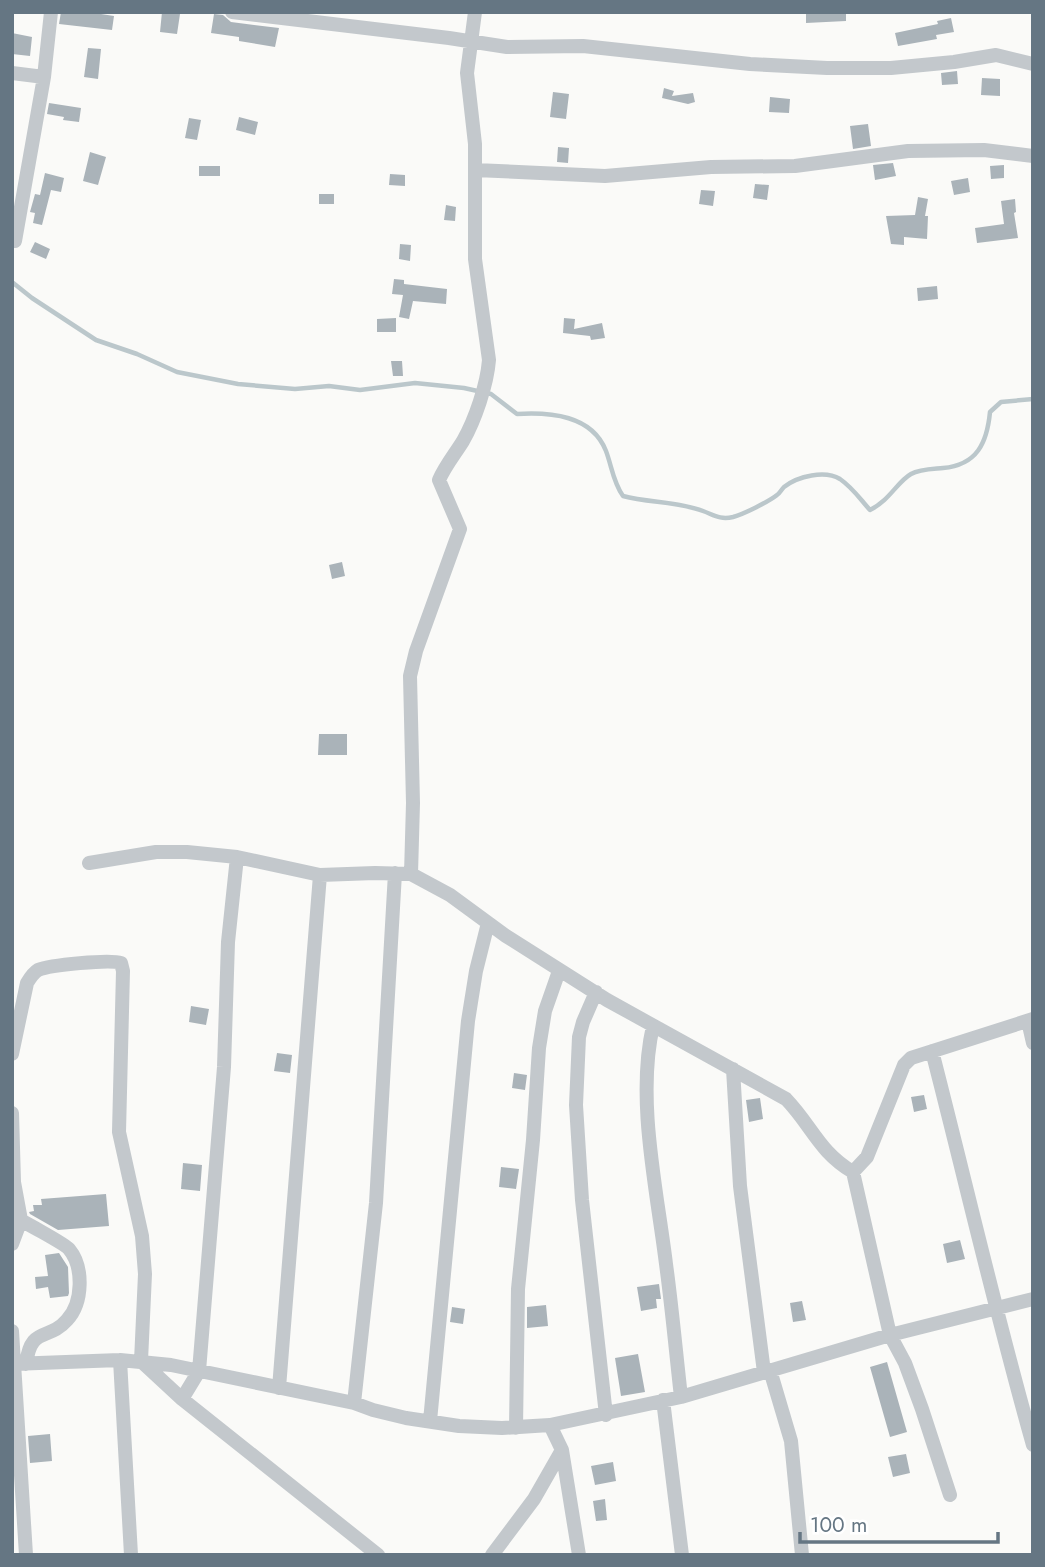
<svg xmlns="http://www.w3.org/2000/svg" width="1045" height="1567" viewBox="0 0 1045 1567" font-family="Jost,sans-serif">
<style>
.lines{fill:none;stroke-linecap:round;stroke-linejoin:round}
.stream{stroke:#bbc7cb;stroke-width:4.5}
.building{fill:#aab3b9}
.minor{stroke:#c3c8cc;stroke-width:14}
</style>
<rect width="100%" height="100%" fill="#fafaf8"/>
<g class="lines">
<!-- stream -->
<path class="stream" d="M12,282l20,16 64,42 41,14 40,18 61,12 57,5 34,-3 31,4 55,-7 49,5 27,6 26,20c33,-2 75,1 89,37 6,16 7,31 17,45 26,7 54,5 80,15 11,4 17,9 30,6 11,-3 35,-15 44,-22 3,-2 4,-5 7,-8 14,-11 41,-17 56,-8 13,9 20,20 30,31 20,-10 27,-28 41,-36 9,-5 23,-5 32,-6 34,-3 44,-25 47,-56l11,-10 32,-3"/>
</g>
<!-- building -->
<path class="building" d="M61,12h27l26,4 -2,14 -53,-6z
M162,12l18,2 -3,20 -17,-2z
M806,12h40v9l-40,2z
M214,14l9,1 8,7 48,6 -4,19 -36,-6v-4l-28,-4z
M951,18l3,14 -18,3 1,4 -39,7 -3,-13 43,-9 -1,-3z
M12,33l20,4 -2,19 -18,-2z
M88,48l13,1 -3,30 -14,-2z
M957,71l1,13 -16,1 -1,-12z
M982,78l18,1v17l-19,-1z
M664,88l10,3 -2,5 21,-3 2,9 -7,2 -26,-6z
M553,92l16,2 -3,25 -16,-2z
M770,97l20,2 -1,14 -20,-1z
M49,103l32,5 -2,14 -16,-2 1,-3 -17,-3z
M239,117l19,5 -3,13 -19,-5z
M189,118l12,2 -4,20 -12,-2z
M868,124l3,22 -18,3 -3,-23z
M558,147l11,1 -1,15 -11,-1z
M90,152l16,5 -8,28 -15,-4z
M893,163l3,13 -21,4 -2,-15z
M1004,165v13l-13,1 -1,-13z
M199,166h21v10h-21z
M45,173l19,5 -3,14 -10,-2 -9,35 -9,-2 2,-10 -5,-1 5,-18 5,1z
M390,174l15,1v11l-16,-1z
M968,178l2,14 -16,3 -3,-14z
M755,184l14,1 -2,15 -14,-2z
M701,190l14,1 -2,15 -14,-2z
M319,194h15v10h-15z
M918,197l10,2 -3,17h3l-1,23 -23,-2v8l-13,-1 -5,-28 29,-1z
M1015,199l1,13 -2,1 4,25 -41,5 -2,-15 29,-4 -3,-23z
M446,205l10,2 -1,14 -11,-1z
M35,242l15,7 -4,10 -16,-7z
M400,244l11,1 -1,16 -11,-2z
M394,279l10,1v4l43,5 -1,15 -33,-3 -4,18 -10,-2 4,-22 -11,-1z
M937,286l1,13 -20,2 -1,-13z
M396,318v14h-19v-13z
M564,318l11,1 -1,10 28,-6 3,15 -14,2 -1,-4 -27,-3z
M391,361h11l1,15h-10z
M342,562l3,14 -13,3 -3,-14z
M319,734h28v21h-29z
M191,1006l18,3 -3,16 -17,-3z
M277,1053l15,2 -2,18 -16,-2z
M514,1073l13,2 -2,15 -13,-2z
M924,1095l3,14 -13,3 -3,-15z
M760,1098l3,21 -14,3 -3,-22z
M183,1163l19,2 -2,26 -19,-2z
M501,1167l18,2 -3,20 -17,-2z
M106,1194l3,32 -51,4 -28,-16 -1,-2 5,-1 -1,-6h9l-1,-6z
M960,1240l5,19 -18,4 -4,-19z
M59,1253l9,14 1,26 -1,3 -18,2 -2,-11 -12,2 -1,-12 13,-1 -3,-21z
M659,1284l2,15h-5l1,9 -16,3 -4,-24z
M802,1301l4,19 -13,2 -3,-19z
M546,1305l2,21 -21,2v-21z
M452,1307l13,2 -2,15 -13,-2z
M638,1354l7,38 -24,4 -6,-38z
M887,1362l20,70 -17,5 -20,-70z
M50,1434l2,27 -22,2 -2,-27z
M906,1454l4,19 -17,4 -5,-20z
M613,1462l3,19 -21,4 -4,-19z
M605,1499l2,21 -11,1 -3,-20z"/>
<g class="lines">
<!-- minor -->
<path class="minor" d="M232,12l217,26 58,9 76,-1 167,18 77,4h64l63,-6 42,-7 37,9
M12,73l32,4
M475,170l130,6 106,-9 84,-1 113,-15 76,-1 49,6
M15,241l29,-164 7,-65
M89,863l67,-11h31l50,5 83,18 55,-2 36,1 39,21 56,41 101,64 179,99c26,27 33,53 67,73l14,-15 37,-92 7,-7 122,-39
M411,874l2,-71 -3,-127 6,-25 44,-122 -21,-49c6,-14 16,-26 24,-39 12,-21 24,-56 26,-81l-14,-101v-115l-8,-71 8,-61
M596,992l-13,30 -4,15 -3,68 6,95 24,215
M1028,1021l5,22
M653,1026c-17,73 4,164 13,238 6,44 10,89 15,133
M932,1051c34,132 64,264 101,394
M12,1054l15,-71c3,-5 6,-10 11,-13 12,-5 72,-11 83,-7l2,8 -4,161 23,104 3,38 -4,87 41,38 196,156
M733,1069l7,117 24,186
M12,1113l2,69 7,38 -9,24
M853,1172l37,163 15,28 17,46 28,86
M12,1216c7,3 53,28 57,33 15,18 14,54 -2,71 -19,22 -36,5 -41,44
M12,1331l14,224
M120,1360l11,195
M12,1364l108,-4 51,5 183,38 19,7 33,8 53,8 43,2 48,-3 131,-28 209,-62 143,-36
M770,1370l21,71 11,114
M279,1388l41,-513
M182,1399l17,-28 25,-304 4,-125 9,-85
M663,1400l19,155
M354,1403l22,-200 19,-330
M430,1421l38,-400 8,-50 12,-48
M550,1425l12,25 17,105
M516,1428l2,-139 15,-149 6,-92 6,-37 14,-40
M492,1555l42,-56 28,-49"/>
</g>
<!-- border -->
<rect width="1045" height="1567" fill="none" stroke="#657683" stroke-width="28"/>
<!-- scale -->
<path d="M800 1532v10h198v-10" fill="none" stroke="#657683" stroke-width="3.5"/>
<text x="810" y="1532" font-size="21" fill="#657683" stroke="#ffffff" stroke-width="5" paint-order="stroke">100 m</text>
</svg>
